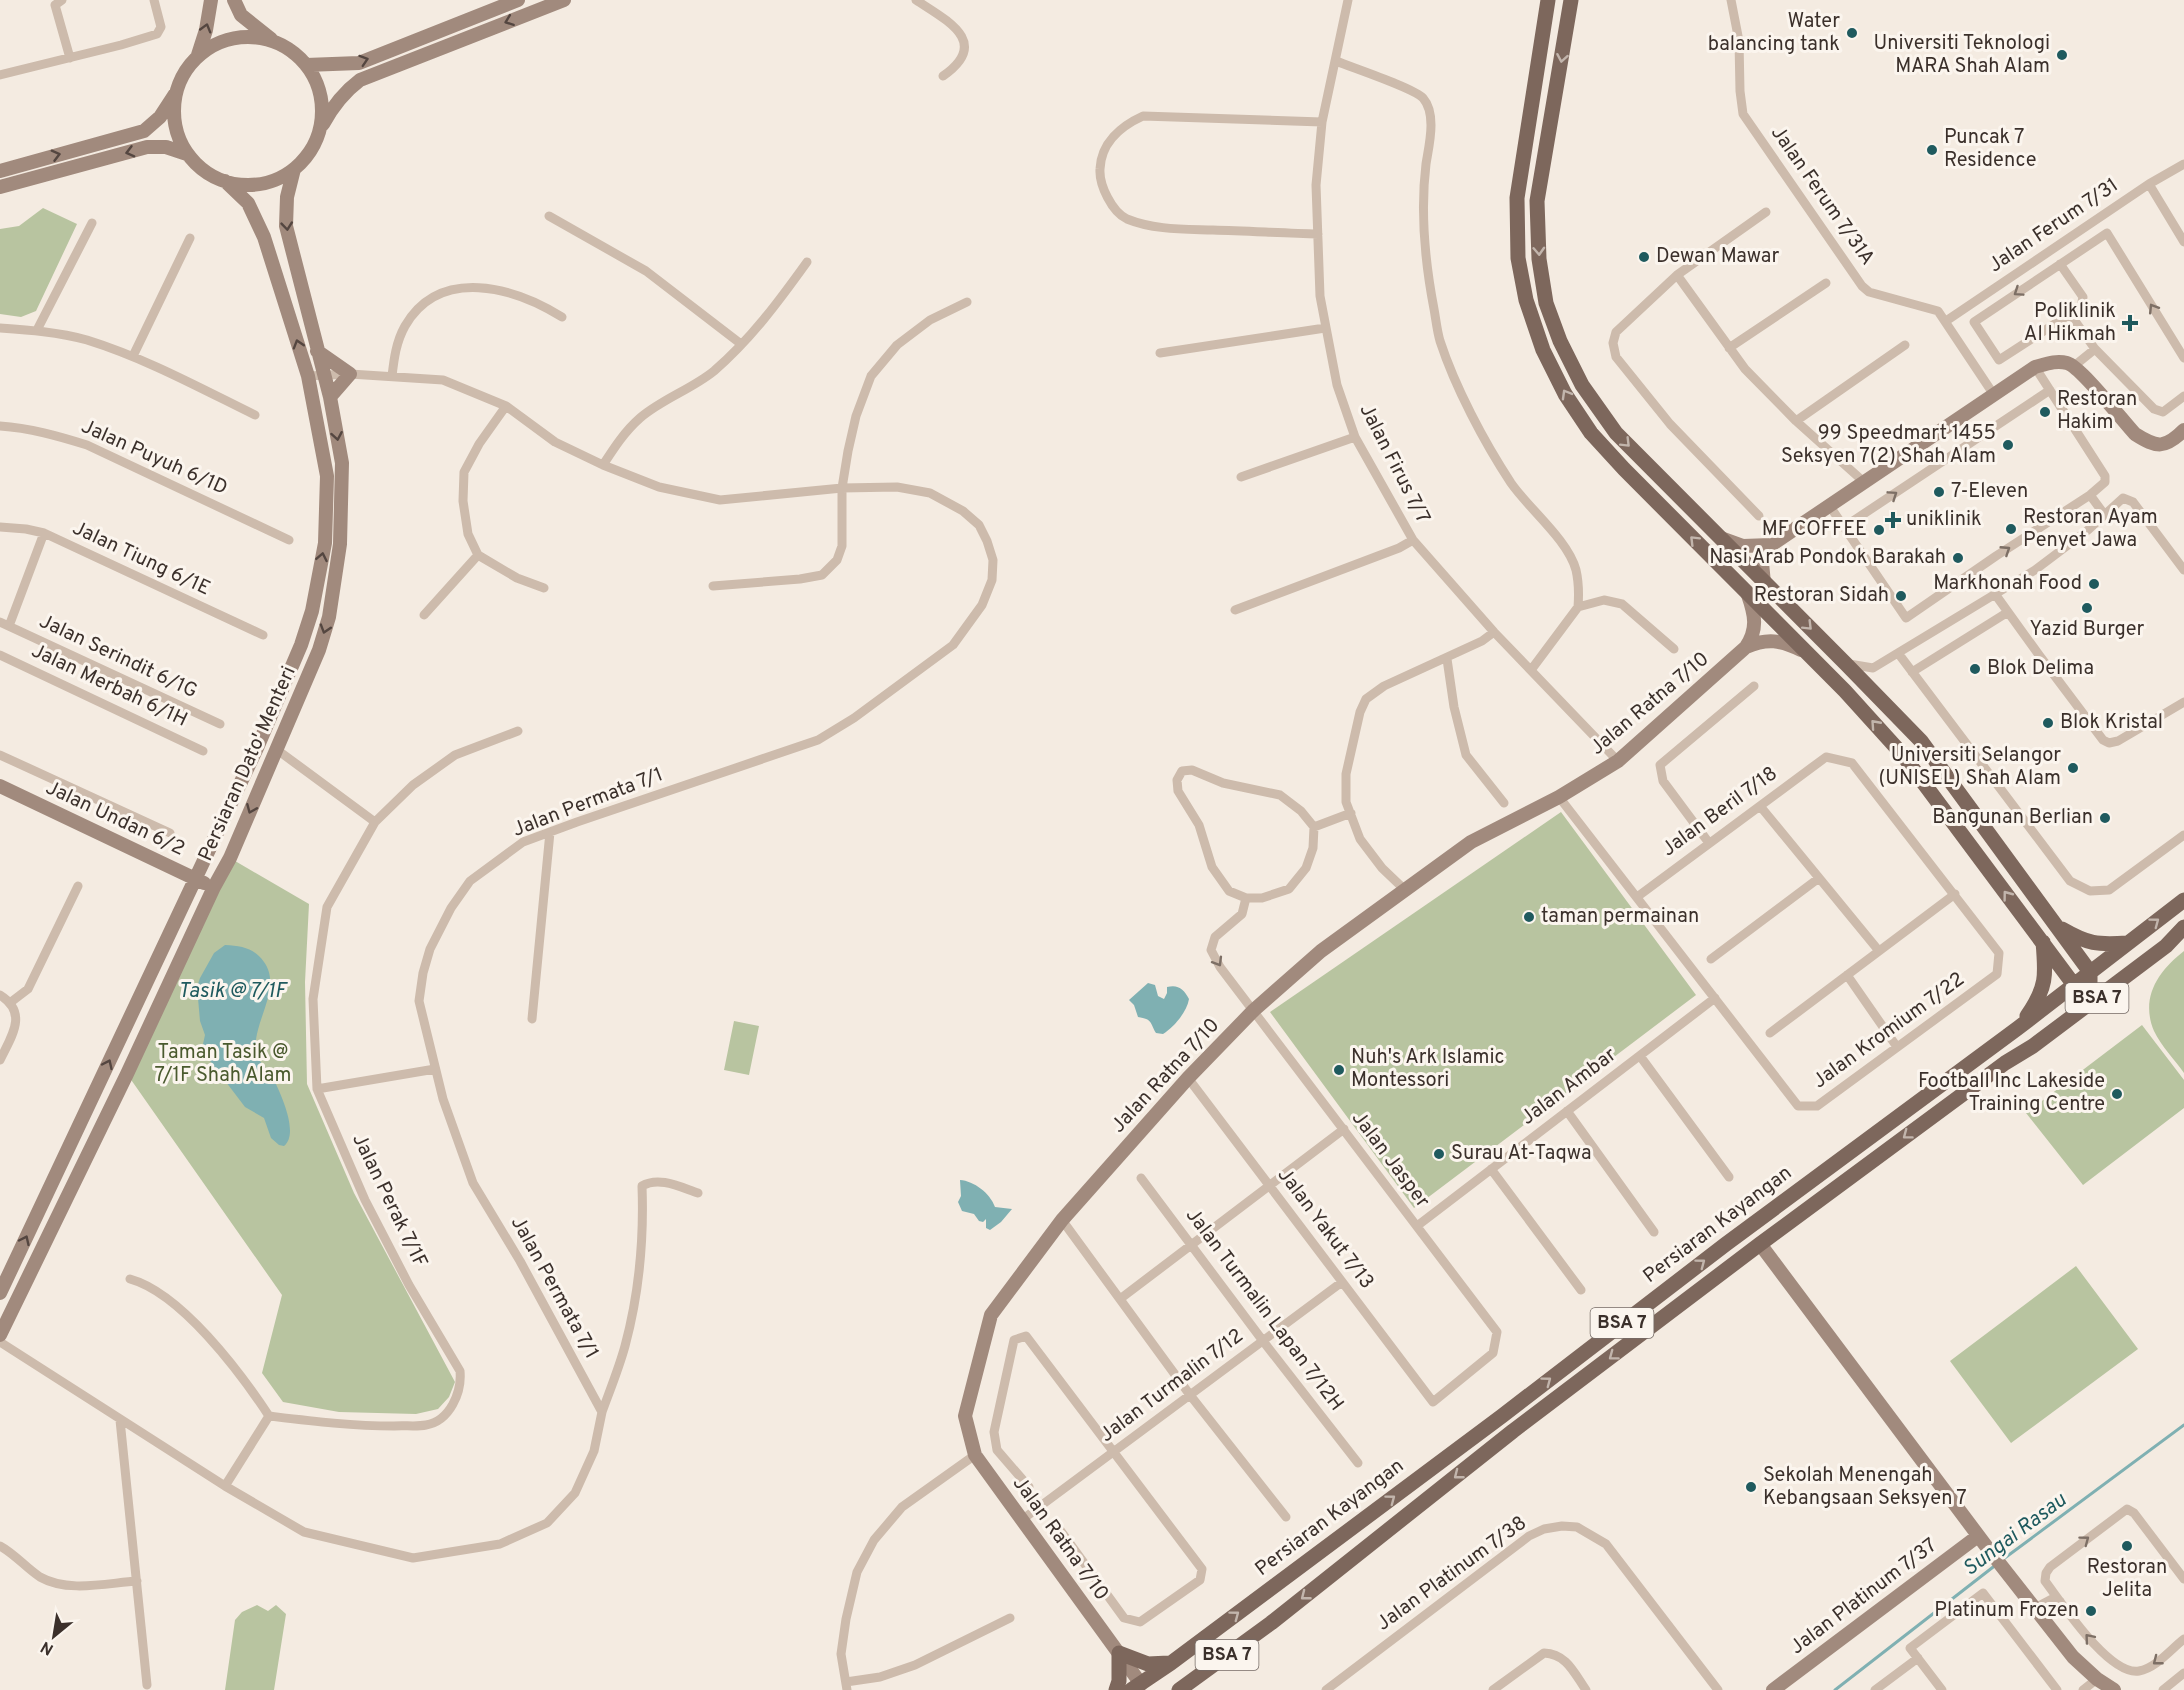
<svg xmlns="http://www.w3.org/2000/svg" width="2184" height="1690" viewBox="0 0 2184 1690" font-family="Overpass,sans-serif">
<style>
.green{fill:#b8c4a0}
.water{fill:#7fb0b2}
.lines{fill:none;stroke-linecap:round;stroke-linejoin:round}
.stream{stroke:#7fb0b2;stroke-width:3}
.street{stroke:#cdbbac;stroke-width:9}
.secondary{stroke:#a18a7d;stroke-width:14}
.primary{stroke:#7d675c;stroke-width:15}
.oneway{stroke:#544640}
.oneway2{stroke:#c2b5ac}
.oneway3{stroke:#7d6f65}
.poi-dot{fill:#1f5a5e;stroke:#fbf5ee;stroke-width:2}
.labels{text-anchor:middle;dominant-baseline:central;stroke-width:6;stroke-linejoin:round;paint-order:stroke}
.shield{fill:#fbf5ee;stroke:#756b66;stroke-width:1.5}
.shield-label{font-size:18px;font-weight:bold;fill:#3b302b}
.poi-label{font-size:20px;fill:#3b302b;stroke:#fbf5ee;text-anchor:end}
.street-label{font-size:20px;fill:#3b302b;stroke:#fbf5ee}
.park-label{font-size:20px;fill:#4a5a2e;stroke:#fbf5ee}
.water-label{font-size:21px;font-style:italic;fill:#1f5a5e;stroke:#fbf5ee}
</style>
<rect width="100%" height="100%" fill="#f4ebe1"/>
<!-- green -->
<path class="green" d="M43,208l34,16 -41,87 -15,6 -21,-3v-85l19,-3z
M1561,812l135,183 -282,213 -144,-196z
M230,858l79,46 -4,78 2,102 47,109 101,189 -6,15 -11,12 -22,5 -77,-2 -56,-10 -21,-29 20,-78 -155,-221z
M2184,951v122c-9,-13 -23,-27 -30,-42 -14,-33 4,-60 30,-80z
M734,1021l25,5 -10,49 -25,-5z
M2142,1025l42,55v28l-101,77 -57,-72z
M2076,1266l62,83 -127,94 -61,-82z
M257,1605l11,6 8,-6 10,9 -12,76h-49l10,-70 7,-8z"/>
<!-- water -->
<path class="water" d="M225,945c17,1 29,3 39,17 19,26 -12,61 -8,89 2,13 14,20 19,31 7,15 24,52 9,64l-5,-1 -8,-7 -7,-20 -19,-11 -38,-50 -4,-13 2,-9 -5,-14 -3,-34 3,-9 14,-25z
M1148,983l7,2 3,11 6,3 3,-6v-6c11,-3 17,2 22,12 -2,13 -15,28 -26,35l-7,-1c-7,-12 -3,-13 -18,-16l-4,-12 -5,-5z
M960,1180c14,1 30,13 35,27l17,2 -11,13 -11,8 -4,-2v-9l-3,3 -4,-1 -5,-7 -12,-3 -4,-9 3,-6z"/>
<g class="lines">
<!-- stream -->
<path class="stream" d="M2002,1560l182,-135
M1835,1690l162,-126"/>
<!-- street -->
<path class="street" d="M62,0l-7,5 15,53
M916,0c30,20 76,42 27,76
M1348,0l-26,122 -6,63 4,111 17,89 18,52 58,103 81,92 124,129
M1731,0l8,41 1,50 3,23 119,172 7,6 69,19 56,84
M1336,61c17,7 78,27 87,37 14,16 6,47 3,66 -6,49 -1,98 8,145 2,11 3,22 6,32 15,46 44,101 71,142 18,26 57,57 65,87 3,13 3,24 2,37
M0,75l121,-30 36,-11 4,-7 -7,-27
M2149,184l35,58
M549,216l97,55 95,73
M1318,234c-35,-1 -70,-3 -105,-4 -29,-1 -59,0 -86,-11 -15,-7 -28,-34 -27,-50 1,-26 21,-43 43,-53l179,6
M2060,264l23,33 -2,10 -82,53 -25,-38 133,-89 77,125
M1677,275l68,94 51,52 68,61
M2070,314l25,35 59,60 9,3 21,-16
M1946,321l203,-137 35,-20
M0,328c29,2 58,4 87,12 58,18 113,48 168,75
M37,330l55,-107
M1729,348l97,-65
M1160,353l165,-25
M133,356l57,-118
M2074,366l21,-17
M392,376c2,-17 4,-34 13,-50 35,-60 109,-39 157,-9
M506,406l-27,38 -15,28 -1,29 5,33 10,21 39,23 27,10
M1796,421l109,-76
M0,426c30,2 58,10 87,19l202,95
M603,465c11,-17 22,-34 37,-47 22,-19 52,-29 74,-47 37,-32 65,-70 93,-109
M1241,477l114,-40
M2090,495l14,19
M1829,505l77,113 90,-62 94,-61 15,-13v-6l-70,-109
M1759,516l-89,-92 -54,-67 -3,-14 3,-11 61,-57 89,-63
M0,527l26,2 18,4 219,102
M1844,527l206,-137
M713,586l87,-7 22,-4 15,-15 5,-14v-58l6,-37 8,-35 15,-40 26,-31 33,-25 37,-18
M1995,594l44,61 64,85 6,3 9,-2 66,-39
M1235,610l164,-62 14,-8
M424,615l54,-60
M0,622l220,102
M9,626l35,-93
M1898,653l172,228 20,10 19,-1 75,-55
M0,655l203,96
M1447,659l7,48 12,48 38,48
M1849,664l24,4 162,-98 53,-40 35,-32 10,4 51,68
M1531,670l47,-63 26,-7 18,4 52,45
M1912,672l96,-60
M276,749l99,73
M0,755l170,78
M1559,797l239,309h19l180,-132 2,-21 -147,-190 -26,-6 -189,140
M1760,806l119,145
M1314,827l-1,21 -7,20 -17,21 -27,9h-16l-17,-7 -17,-24 -13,-42 -21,-34 -1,-11 5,-9 10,-1 31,13 57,12 21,16 13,16 37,-14
M1709,843l-46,-62 -3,-16 94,-79
M1405,890l-23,-22 -22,-29 -14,-37v-28l14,-62 6,-13 18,-13 98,-45 12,-9
M1711,959l108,-81
M1847,975l50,72
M0,995c29,18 11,42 0,65
M11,1002l17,-13 50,-103
M532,1019l18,-187
M1770,1033l185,-139
M1640,1056l89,121
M1188,1078l245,324 60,-49 4,-21 -277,-365 -9,-17 4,-13 27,-23 4,-16
M317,1089l118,-20
M1567,1111l87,121
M1491,1169l90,121
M1141,1178l122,163 95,122
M1062,1220l128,175 96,122
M1417,1226l298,-228
M130,1279c51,14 110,93 139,137l-44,70
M1120,1299l224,-170
M0,1342l225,144 79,46 109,26 87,-14 47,-21 28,-30 19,-42 8,-39 -82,-151 -47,-78 -30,-84 -24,-98 4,-28 7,-24 21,-41 19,-27 53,-39 54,-20 241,-82 36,-22 99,-73 29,-40 10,-25 1,-20 -6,-19 -8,-16 -16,-14 -33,-18 -33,-6 -55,1 -122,12 -61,-13 -56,-22 -48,-23 -49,-36 -63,-26 -93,-6 -42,2
M602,1412c8,-22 17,-44 23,-66 14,-52 19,-106 17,-160 17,-10 38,1 56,7
M269,1416c42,5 82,10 125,10 10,-1 22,1 32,-1 24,-4 36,-33 34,-54l-51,-86 -44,-85 -48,-111 -4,-90 14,-92 48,-85 38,-37 42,-30 63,-24
M120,1420l27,265
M1029,1487l-32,-37 -3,-18 20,-92 12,-4 176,233 -2,11 -60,42 -16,-4 -69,-95
M1023,1519l319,-237
M0,1546c15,8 26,22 40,31 28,16 67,6 97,4
M2184,1579l-50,-66 -7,-4 -77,58 -4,6 -1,8c16,21 64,95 94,90 17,-3 32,-22 45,-32
M2035,1608l17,-9 8,2
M846,1682l34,-5 35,-12 95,-47
M847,1690l-6,-36 5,-35 11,-47 17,-32 28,-33 73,-52
M1326,1690l203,-154 15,-7 18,-3 15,1 29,17 112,146
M1493,1690l51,-37c23,1 30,20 42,37
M1875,1690l43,-32
M1942,1690l-32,-42 73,-55 74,97
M2083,1690l14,-11
M2163,1690l21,-17"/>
<!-- secondary -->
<path class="secondary" d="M234,0l7,15 30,24
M174 111a74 74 0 1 1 148 0a74 74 0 1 1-148 0Z
M198,55l8,-25 5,-30
M306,65l53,-2 159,-63
M323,124c10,-18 21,-32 37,-44l204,-80
M0,171l144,-40 16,-14 15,-23
M0,187l147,-40h19l21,7
M317,351l33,23 -20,23
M1721,538l22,8 28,-1 264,-178c11,-3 21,-7 32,-4 14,4 55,57 68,71 22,14 30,15 49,-4
M1764,583l-2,-20 9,-18
M1746,647c21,-9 35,-7 55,3
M0,786l204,97
M1760,1244l229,306 84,107 24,22 17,11
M0,1293l257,-545 44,-103 11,-34 13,-68 2,-67 -19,-100 -44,-139 -16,-34 -23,-22
M0,1335l127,-261 87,-187 16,-29 89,-208 10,-33 11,-73 2,-81 -12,-66 -44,-171 1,-29 7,-28
M1141,1684l-166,-229 -10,-39 26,-101 71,-95 126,-142 66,-68 67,-59 150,-109 88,-45 59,-36 128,-114c12,-18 9,-32 2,-52
M1773,1690l205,-154"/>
<!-- primary -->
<path class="primary" d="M1548,0l-31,198 1,60 8,42 17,50 22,44 26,39 33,36 221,222 57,63 172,231 16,5
M1571,0l-34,201 2,58 7,44 14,38 22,44 34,48 230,231 75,77 169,231v10
M2062,929c26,15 35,16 65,14
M2027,1016c20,-29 19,-40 16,-74
M1116,1690l3,-9v-28l29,11 21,-1
M1131,1690l40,-27 331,-247 224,-172 292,-216 166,-128
M1179,1690l92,-67 242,-192 247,-187 245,-181 28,-17 133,-100 18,-19"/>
</g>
<!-- one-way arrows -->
<defs><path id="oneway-chevron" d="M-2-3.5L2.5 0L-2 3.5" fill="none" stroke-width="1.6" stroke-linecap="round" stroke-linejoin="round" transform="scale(1.5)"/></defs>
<g class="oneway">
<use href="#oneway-chevron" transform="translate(509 21) rotate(159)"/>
<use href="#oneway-chevron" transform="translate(206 28) rotate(-74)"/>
<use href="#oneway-chevron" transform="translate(364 60) rotate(-18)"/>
<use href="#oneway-chevron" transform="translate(130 152) rotate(165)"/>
<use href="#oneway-chevron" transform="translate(56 155) rotate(-15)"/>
<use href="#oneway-chevron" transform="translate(287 226) rotate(84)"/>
<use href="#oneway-chevron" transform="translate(298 344) rotate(-107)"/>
<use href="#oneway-chevron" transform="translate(337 436) rotate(80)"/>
<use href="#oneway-chevron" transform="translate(322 557) rotate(-79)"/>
<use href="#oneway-chevron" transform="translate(325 629) rotate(107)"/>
<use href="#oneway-chevron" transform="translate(251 809) rotate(113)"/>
<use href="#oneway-chevron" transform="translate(108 1064) rotate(-65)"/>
<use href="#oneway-chevron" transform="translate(25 1240) rotate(-65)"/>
</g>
<g class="oneway2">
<use href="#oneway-chevron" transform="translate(1562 58) rotate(100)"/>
<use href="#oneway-chevron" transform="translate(1539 251) rotate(87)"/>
<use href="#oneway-chevron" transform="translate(1566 394) rotate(-120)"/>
<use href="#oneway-chevron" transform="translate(1626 443) rotate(45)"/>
<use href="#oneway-chevron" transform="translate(1694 540) rotate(-135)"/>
<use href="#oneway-chevron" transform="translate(1808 626) rotate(45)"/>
<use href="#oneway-chevron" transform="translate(1875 724) rotate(-132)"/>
<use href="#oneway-chevron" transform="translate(2007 895) rotate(-127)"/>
<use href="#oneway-chevron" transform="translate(2155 922) rotate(-37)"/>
<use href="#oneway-chevron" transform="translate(1907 1135) rotate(143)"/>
<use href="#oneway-chevron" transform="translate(1701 1263) rotate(-37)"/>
<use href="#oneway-chevron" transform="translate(1613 1356) rotate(143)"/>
<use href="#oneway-chevron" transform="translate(1547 1381) rotate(-37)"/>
<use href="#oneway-chevron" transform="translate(1458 1475) rotate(142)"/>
<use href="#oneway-chevron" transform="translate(1391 1499) rotate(-37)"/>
<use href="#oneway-chevron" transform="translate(1305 1596) rotate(142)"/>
<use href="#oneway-chevron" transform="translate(1235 1615) rotate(-37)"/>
</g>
<g class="oneway3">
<use href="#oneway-chevron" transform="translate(2018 292) rotate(146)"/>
<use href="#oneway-chevron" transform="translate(2153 308) rotate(-122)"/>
<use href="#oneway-chevron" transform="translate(1893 495) rotate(-34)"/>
<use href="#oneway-chevron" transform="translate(2006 550) rotate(-33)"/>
<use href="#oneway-chevron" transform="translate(1218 962) rotate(59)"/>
<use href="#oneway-chevron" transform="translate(2085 1540) rotate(-37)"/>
<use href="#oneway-chevron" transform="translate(2089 1638) rotate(-130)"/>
<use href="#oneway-chevron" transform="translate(2157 1661) rotate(142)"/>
</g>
<!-- markers -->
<g class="poi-dot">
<circle cx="1852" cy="33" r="6"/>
<circle cx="2062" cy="55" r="6"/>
<circle cx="1932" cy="150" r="6"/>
<circle cx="1644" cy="257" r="6"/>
<path d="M2127 314h6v6h6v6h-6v6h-6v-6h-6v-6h6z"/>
<circle cx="2045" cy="412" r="6"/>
<circle cx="2008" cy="445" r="6"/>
<circle cx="1939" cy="492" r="6"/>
<path d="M1890 511h6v6h6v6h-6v6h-6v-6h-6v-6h6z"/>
<circle cx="2011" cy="529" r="6"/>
<circle cx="1879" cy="530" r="6"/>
<circle cx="1958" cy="558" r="6"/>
<circle cx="2094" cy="584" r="6"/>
<circle cx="1901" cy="596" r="6"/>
<circle cx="2087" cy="608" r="6"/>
<circle cx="1975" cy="669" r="6"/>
<circle cx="2048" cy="723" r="6"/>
<circle cx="2073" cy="768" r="6"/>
<circle cx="2105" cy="818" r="6"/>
<circle cx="1529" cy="917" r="6"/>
<circle cx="1339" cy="1070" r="6"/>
<circle cx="2117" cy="1094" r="6"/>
<circle cx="1439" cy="1154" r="6"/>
<circle cx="1751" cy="1487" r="6"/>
<circle cx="2127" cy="1546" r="6"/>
<circle cx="2091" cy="1611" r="6"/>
</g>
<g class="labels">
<!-- shield labels -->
<g class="shield">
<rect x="2065.5" y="983" width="63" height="30" rx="4.5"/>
<rect x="1590.5" y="1308" width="63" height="30" rx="4.5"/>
<rect x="1195.5" y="1640" width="63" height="30" rx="4.5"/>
</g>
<g class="shield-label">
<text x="2097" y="998">BSA 7</text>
<text x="1622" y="1323">BSA 7</text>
<text x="1227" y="1655">BSA 7</text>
</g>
<!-- poi labels -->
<g class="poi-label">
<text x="1840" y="22">Water<tspan x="1840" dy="23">balancing tank</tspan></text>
<text x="2050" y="44">Universiti Teknologi<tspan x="2050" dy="23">MARA Shah Alam</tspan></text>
<text x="1944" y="138" text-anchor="start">Puncak 7<tspan x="1944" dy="23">Residence</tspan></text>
<text x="1656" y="257" text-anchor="start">Dewan Mawar</text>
<text x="2116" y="312">Poliklinik<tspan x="2116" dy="23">Al Hikmah</tspan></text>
<text x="2057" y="400" text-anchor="start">Restoran<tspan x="2057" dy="23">Hakim</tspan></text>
<text x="1996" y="434">99 Speedmart 1455<tspan x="1996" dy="23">Seksyen 7(2) Shah Alam</tspan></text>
<text x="1951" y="492" text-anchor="start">7-Eleven</text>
<text x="2023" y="518" text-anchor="start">Restoran Ayam<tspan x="2023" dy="23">Penyet Jawa</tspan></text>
<text x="1906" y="520" text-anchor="start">uniklinik</text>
<text x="1867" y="530">MF COFFEE</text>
<text x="1946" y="558">Nasi Arab Pondok Barakah</text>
<text x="2082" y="584">Markhonah Food</text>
<text x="1889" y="596">Restoran Sidah</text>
<text x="2087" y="630" text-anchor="middle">Yazid Burger</text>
<text x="1987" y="669" text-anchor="start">Blok Delima</text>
<text x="2060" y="723" text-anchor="start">Blok Kristal</text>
<text x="2061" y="756">Universiti Selangor<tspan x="2061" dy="23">(UNISEL) Shah Alam</tspan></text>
<text x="2093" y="818">Bangunan Berlian</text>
<text x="1541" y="917" text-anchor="start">taman permainan</text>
<text x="1351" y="1058" text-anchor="start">Nuh's Ark Islamic<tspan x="1351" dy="23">Montessori</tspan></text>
<text x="2105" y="1082">Football Inc Lakeside<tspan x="2105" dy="23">Training Centre</tspan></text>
<text x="1451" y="1154" text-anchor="start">Surau At-Taqwa</text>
<text x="1763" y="1476" text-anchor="start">Sekolah Menengah<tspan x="1763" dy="23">Kebangsaan Seksyen 7</tspan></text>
<text x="2127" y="1568" text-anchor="middle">Restoran<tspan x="2127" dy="23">Jelita</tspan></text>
<text x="2079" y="1611">Platinum Frozen</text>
</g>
<!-- street labels -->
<g class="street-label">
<text transform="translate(1822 196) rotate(55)">Jalan Ferum 7/31A</text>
<text transform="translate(2054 226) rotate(-34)">Jalan Ferum 7/31</text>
<text transform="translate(154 458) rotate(24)">Jalan Puyuh 6/1D</text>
<text transform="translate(1394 464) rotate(63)">Jalan Firus 7/7</text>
<text transform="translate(141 559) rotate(25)">Jalan Tiung 6/1E</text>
<text transform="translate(118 657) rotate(25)">Jalan Serindit 6/1G</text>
<text transform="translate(109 686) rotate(25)">Jalan Merbah 6/1H</text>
<text transform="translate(1650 704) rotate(-40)">Jalan Ratna 7/10</text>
<text transform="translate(248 764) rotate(-66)">Persiaran Dato' Menteri</text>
<text transform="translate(588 803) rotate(-21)">Jalan Permata 7/1</text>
<text transform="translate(1720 812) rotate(-36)">Jalan Beril 7/18</text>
<text transform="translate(115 819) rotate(25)">Jalan Undan 6/2</text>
<text transform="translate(1889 1031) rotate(-36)">Jalan Kromium 7/22</text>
<text transform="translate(1166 1076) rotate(-47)">Jalan Ratna 7/10</text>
<text transform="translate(1569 1087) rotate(-37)">Jalan Ambar</text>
<text transform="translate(1390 1160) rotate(53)">Jalan Jasper</text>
<text transform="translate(389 1201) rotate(64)">Jalan Perak 7/1F</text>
<text transform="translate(1718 1225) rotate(-37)">Persiaran Kayangan</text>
<text transform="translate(1325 1229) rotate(53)">Jalan Yakut 7/13</text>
<text transform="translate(554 1288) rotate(61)">Jalan Permata 7/1</text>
<text transform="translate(1264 1310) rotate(53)">Jalan Turmalin Lapan 7/12H</text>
<text transform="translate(1172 1386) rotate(-37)">Jalan Turmalin 7/12</text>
<text transform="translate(1330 1518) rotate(-37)">Persiaran Kayangan</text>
<text transform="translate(1060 1539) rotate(54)">Jalan Ratna 7/10</text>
<text transform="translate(1452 1574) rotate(-36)">Jalan Platinum 7/38</text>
<text transform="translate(1864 1597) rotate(-37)">Jalan Platinum 7/37</text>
</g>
<!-- park labels -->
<g class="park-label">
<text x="223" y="1053">Taman Tasik @<tspan x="223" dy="23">7/1F Shah Alam</tspan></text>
</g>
<!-- water labels -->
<g class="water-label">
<text x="232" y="991">Tasik @ 7/1F</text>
<text transform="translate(2015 1535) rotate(-37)">Sungai Rasau</text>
</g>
</g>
<!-- north arrow -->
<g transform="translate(54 1636) rotate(210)" stroke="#fbf5ee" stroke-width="4.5" paint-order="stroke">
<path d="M0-4.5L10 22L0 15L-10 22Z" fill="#3b302b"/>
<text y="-9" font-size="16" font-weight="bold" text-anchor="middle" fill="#3b302b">N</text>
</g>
</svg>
